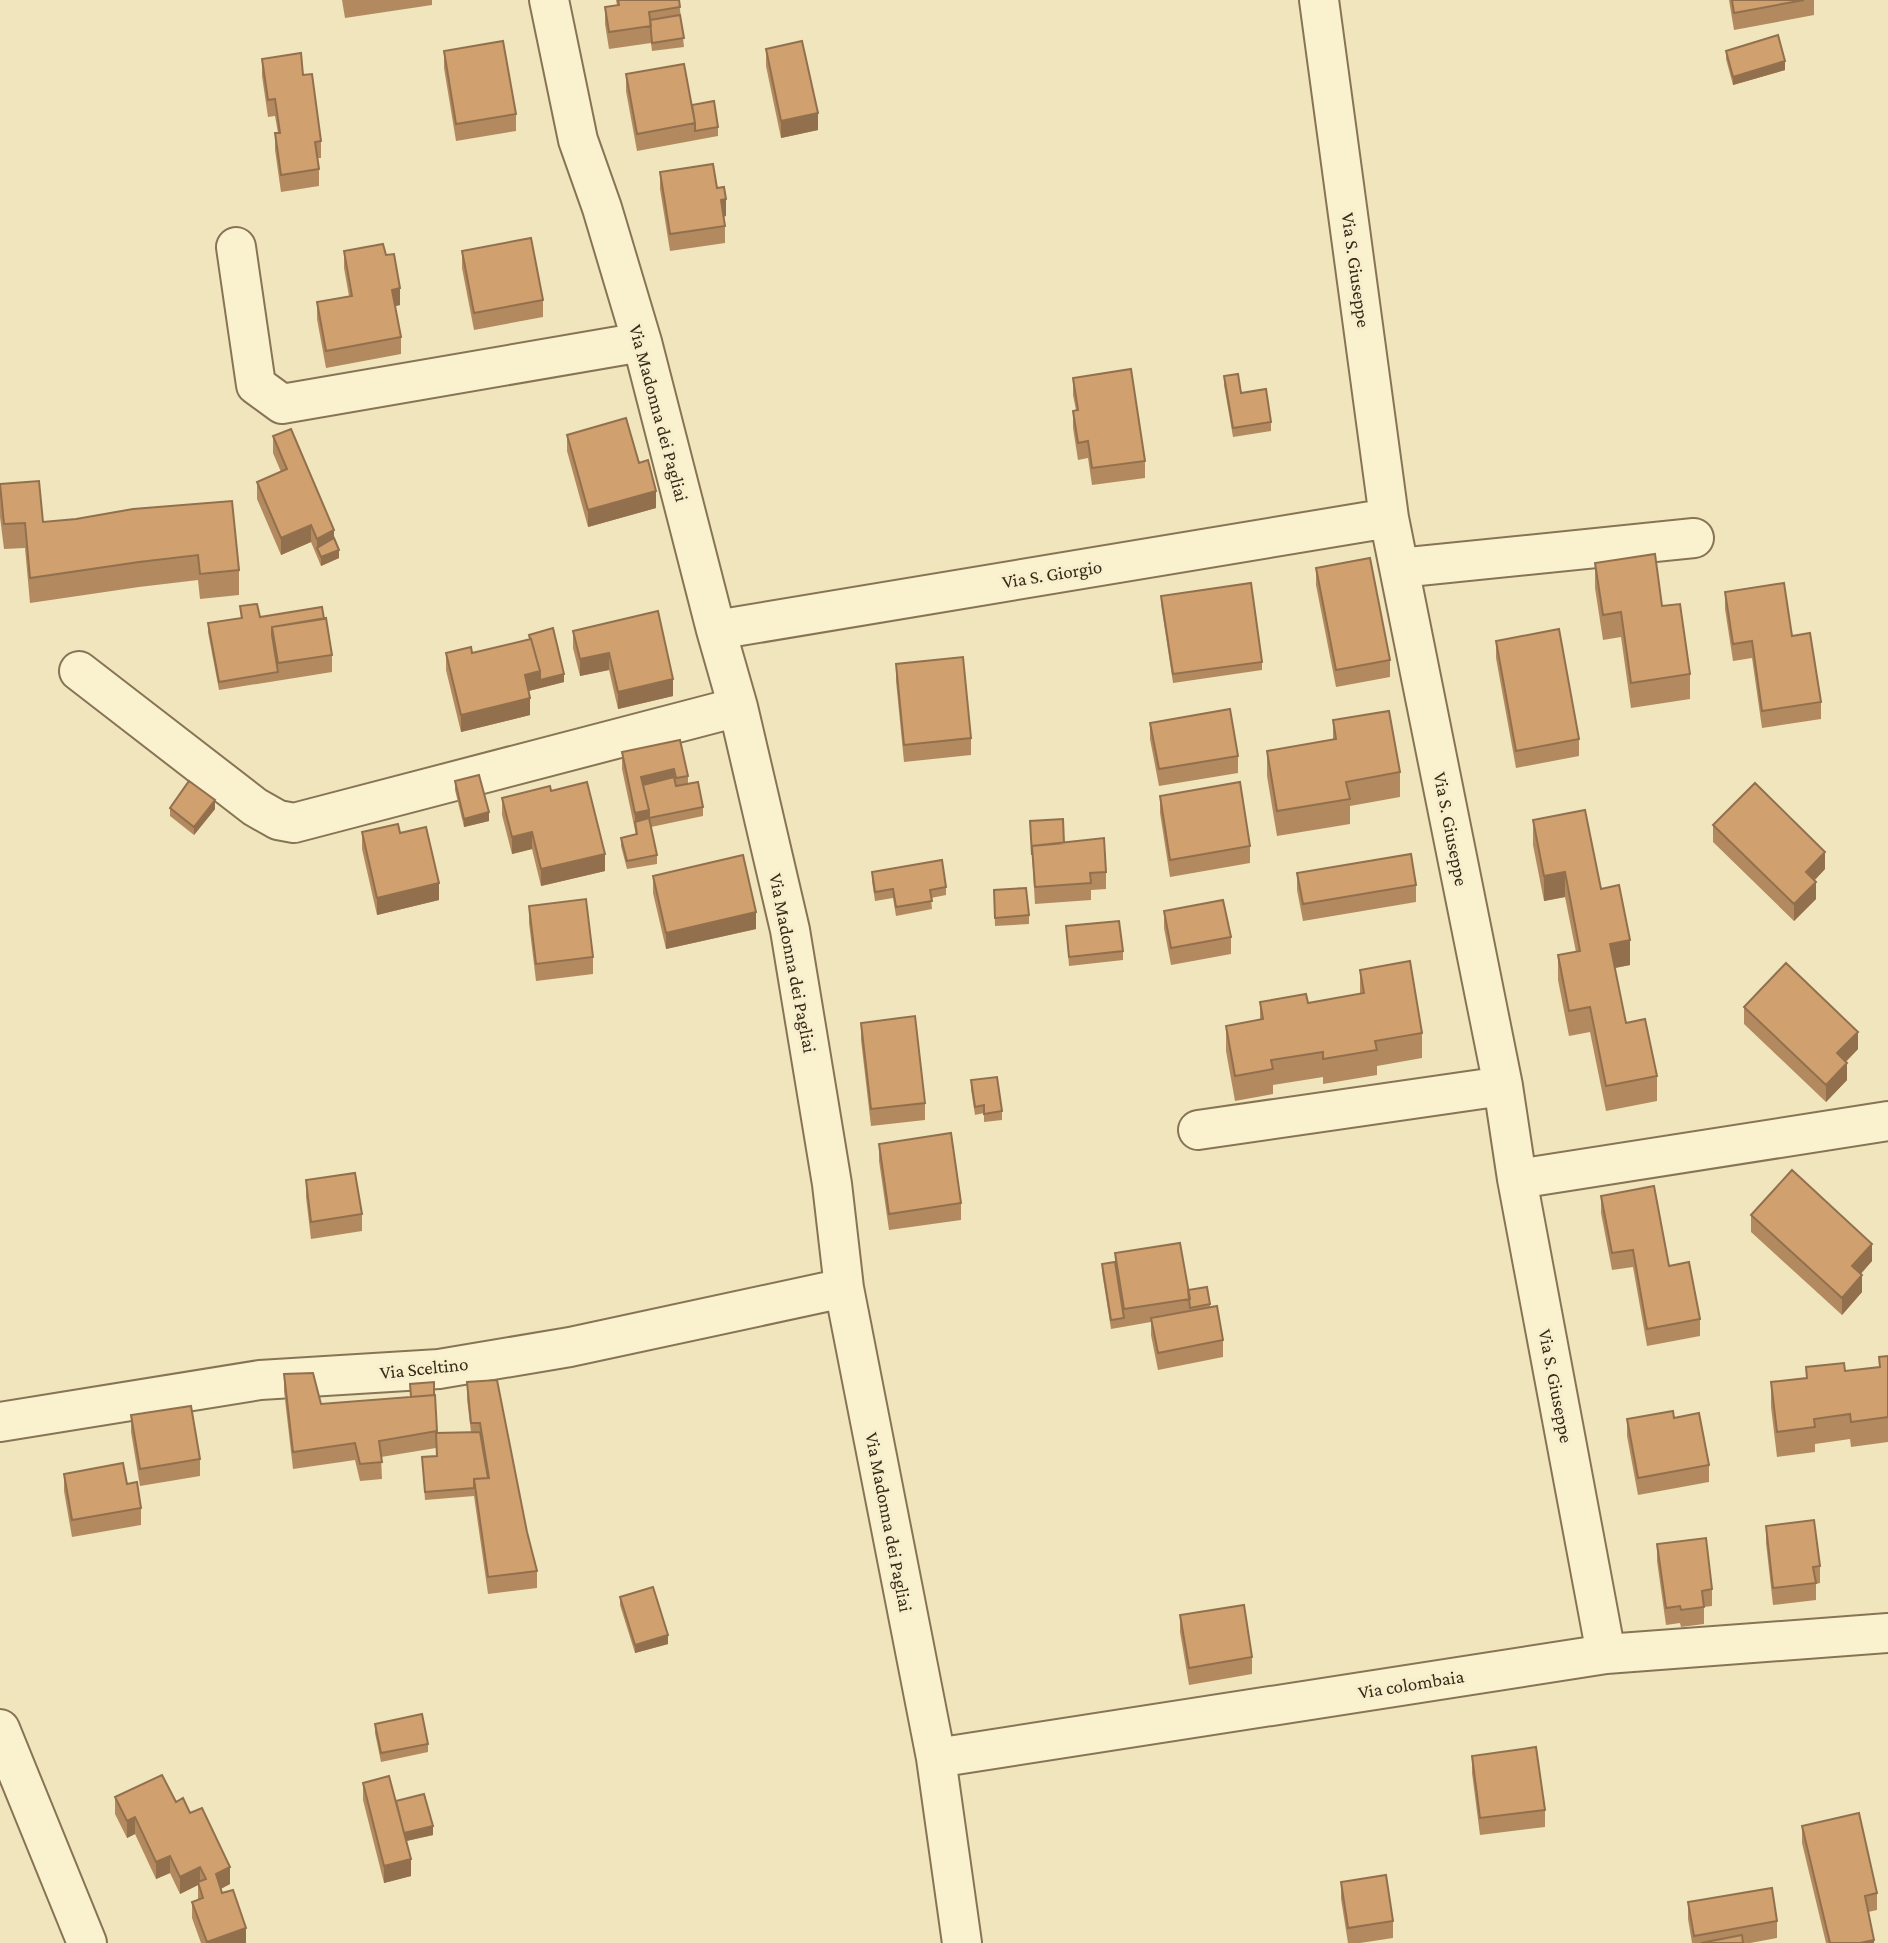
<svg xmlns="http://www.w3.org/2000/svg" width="1888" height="1943" viewBox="0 0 1888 1943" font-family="'Crimson Pro',serif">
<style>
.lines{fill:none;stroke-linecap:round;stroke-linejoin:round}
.street-casing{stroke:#877455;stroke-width:42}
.street{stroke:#faf1cf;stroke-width:38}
.wall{fill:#b38a5f}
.shaded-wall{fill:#92704e}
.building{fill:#d0a06f;stroke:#92704e;stroke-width:2}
.labels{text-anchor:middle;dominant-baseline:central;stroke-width:6;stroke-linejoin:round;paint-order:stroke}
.street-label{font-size:19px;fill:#362a1a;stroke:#f7eecb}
</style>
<rect width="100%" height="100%" fill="#f0e5bc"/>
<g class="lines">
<!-- street casing -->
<g class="street-casing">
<path id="street" d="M549,0l29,140 24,68 40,134 74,288 22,77 52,223 42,254 12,104 92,470 26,185
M1319,0l70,518 114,568 14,93 89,475
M236,247l20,138 26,19 360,-62
M1399,568l295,-30
M716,630l673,-112
M79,671l176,136 23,13 16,3 444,-116
M1198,1130l305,-44
M1517,1179l371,-58
M0,1422l260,-42 179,-11 131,-22 274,-59
M0,1729l87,214
M936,1758l670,-104 282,-21"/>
</g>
<!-- street -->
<use href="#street" class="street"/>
</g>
<!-- wall -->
<path class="wall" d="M342,0h90v5l-87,13z
M616,0h63l5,47 -32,4 -1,-8 -42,6 -4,-25v-17l12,-2z
M1729,0h85v15l-80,15z
M766,49l52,81 -37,8 -15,-72z
M444,51l72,63v17l-60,10 -12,-73z
M1726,51l59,19 -52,15 -7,-26z
M262,59l41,16 18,66v17h-4l2,11v17l-38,6 -6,-42v-17h3l-3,-17 -7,1 -6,-41z
M626,74l66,31 26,22v9l-81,15 -11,-60z
M660,172l57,16 9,28 -3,1 2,9v17l-55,8 -10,-62z
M344,251l42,4 14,50 -5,1 6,31v17l-75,14 -9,-49v-17l32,-6 -5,-28z
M462,251l81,49v17l-69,13 -12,-62z
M1224,376l47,46v9l-38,6 -9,-52z
M1073,378l72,83v17l-53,7 -4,-27 -10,2 -5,-32v-17l3,-1 -3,-15z
M567,435l72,28 17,45 -68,19 -21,-76z
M273,436l61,102 5,20 -18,8 -10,-24 -30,13 -24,-56v-17l24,-10 -8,-19z
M0,484l43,38 33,-3 57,-10 106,61v25l-39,4 -2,-19 -59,7 -109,16 -5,-55 -21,1 -4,-32z
M1595,563l67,43 28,68v25l-59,9 -10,-71 -18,3 -8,-52z
M1316,568l74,92v17l-54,10 -20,-102z
M1725,592l67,44 29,66v17l-59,9 -10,-70 -19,3 -8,-52z
M1161,596l101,66v8l-89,13 -12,-79z
M240,606l20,11 72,38v17l-113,18 -11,-58v-9l33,-5z
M573,631l100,65 -55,13 -9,-39 -29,6 -7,-28z
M529,635l35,47 -36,9 2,24 -69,17 -15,-62v-17h26l57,-14z
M1496,641l83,98v17l-63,12 -20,-110z
M896,664l75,74v17l-67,7 -8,-81z
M1333,720l67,52v25l-50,9v18l-73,12 -10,-60v-25l66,-11z
M1150,723l88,33v17l-79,13 -9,-47z
M622,752l66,24v8l15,23v9l-52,11 6,28v9l-30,5 -6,-23v-8l15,-3 -14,-66z
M455,781l34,40 -25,6 -9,-37z
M551,791l54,80 -64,15 -9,-37 -20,5 -10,-39v-17z
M1160,796l90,50v17l-80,14 -10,-64z
M170,808l45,1 -21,26 -24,-19z
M1533,820l68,69 29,76 -16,3 12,55 31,53v25l-51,10 -16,-79 -21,4 -11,-56v-25l18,-3 -11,-55 -21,4 -11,-56z
M1030,821l34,22 42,29v17l-15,1v10l-56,4z
M1713,825l112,44 -11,12 2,18 -22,22 -81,-79z
M362,832l38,1 39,67 -62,15 -15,-66z
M872,872l74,15v8l-15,3 1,11 -36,7 -3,-18 -18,3 -3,-20z
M1297,873l119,12v17l-113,19 -6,-31z
M653,876l103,53 -90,20 -13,-56z
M994,890l35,25v9l-34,2z
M529,906l64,51v17l-57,7 -7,-58z
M1164,911l67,26v17l-60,11 -7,-37z
M1066,926l57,25v9l-54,6z
M1360,970l62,63v25l-45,8v9l-54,9v-7l-50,8v9l-38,7 -9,-50v-25l34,-6v-18l48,1 52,-9z
M1744,1007l114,42 -12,13 1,18 -21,22 -82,-78z
M861,1023l64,80v17l-54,6 -10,-86z
M971,1080l31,31v9l-18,2v-9l-9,2 -4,-26z
M879,1144l82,59v17l-72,10 -10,-69z
M306,1180l56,34v17l-51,8 -5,-42z
M1601,1196l68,70 31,53v17l-53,10 -14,-79 -21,3 -11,-57z
M1751,1215l121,46 -11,13 1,18 -20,23 -91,-83z
M1115,1253l73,37 22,14v3l13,33v17l-65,13 -7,-35v-13l-40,7 -9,-57v-8l13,-2z
M1888,1356v86l-37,5 -1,-8 -35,5v8l-38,5 -6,-50v-25l35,-4v-11l39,4 34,-4v-10z
M284,1374l37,30 90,-7 -1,-13 24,-2 3,51 34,-1 -4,-33v-17l60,150 10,39v17l-49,6 -14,-98 -49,4 -3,-43 15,-1 -1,-8 -55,9 1,22 -22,2 -5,-21 -62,9 -9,-78z
M131,1415l69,44v17l-60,10 -9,-54z
M1674,1418l35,47v17l-71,13 -11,-59v-17z
M64,1474l63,10 14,24v17l-69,12 -8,-46z
M1766,1526l54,40v17l-4,1v16l-43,5 -7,-62z
M1657,1544l55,45v17l-8,1v17l-23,3 -1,-4 -14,2 -9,-64z
M620,1597l48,47 -33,9 -15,-48z
M1180,1615l72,42v17l-63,11 -9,-53z
M375,1724l53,20v8l-47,10 -6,-29z
M1472,1756l73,54v17l-65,8 -8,-62z
M363,1783l33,18 37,34 -27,6 5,35 -27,7 -21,-83z
M115,1797l61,5 14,11 40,71 -9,5 25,54h-45l-9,-25v-16l6,-2v-15l-18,9 -10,-21 -14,6 -21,-45 -8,4 -12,-24z
M1802,1826l75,67v17l-9,2 6,31h-48l-24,-100z
M1341,1882l52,39v17l-33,5h-12l-7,-44z
M1688,1902l89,19v17l-27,5h-58l-4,-24z"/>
<!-- shaded-wall -->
<path class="shaded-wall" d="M1785,61v9l-52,15v-8z
M818,113v17l-37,8v-17z
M726,199v17l-5,1v-17z
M400,288v17l-8,2v-17z
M656,491v17l-68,19v-17z
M311,525v17l-30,13v-17z
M334,530v17l-17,1v-9z
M339,550v8l-18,8v-9z
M609,653v17l-29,6v-17z
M540,671l24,3v8l-39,10v-17z
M673,679v17l-55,13v-17z
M530,698v17l-69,17v-17z
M674,769v17l-31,7 -2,-16z
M215,800v9l-21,26v-8z
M649,810v17l-14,-5v-9z
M489,812v9l-25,6v-8z
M532,832v17l-20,5v-17z
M1825,852v17l-19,20v-17z
M605,854v17l-64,15v-17z
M1565,872v25l-21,4v-25z
M1816,882v17l-22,22v-17z
M439,883v17l-62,15v-17z
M756,912v17l-90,20v-16z
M1630,940v25l-20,4v-25z
M1858,1032v17l-21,21v-17z
M1847,1063v17l-21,22v-17z
M1872,1244v17l-20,22v-17z
M1862,1275v17l-20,23v-17z
M668,1635v9l-33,9v-8z
M135,1817v17l-8,4v-17z
M433,1826v9l-31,7v-8z
M170,1856v17l-14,6v-17z
M411,1859v17l-27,7v-17z
M200,1867v17l-2,-2v3l-18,9v-17z
M230,1867v17l-14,7v-17z
M246,1928v15h-39v-1z
M1874,1940v3h-14z"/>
<!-- building -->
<path class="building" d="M618,0h61l1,7 -31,5 2,14 -42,6 -4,-25 14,-2z
M1732,0h72l-70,13z
M680,15l4,23 -32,5 -2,-23z
M1778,35l7,26 -52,16 -7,-26z
M503,41l13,73 -60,10 -12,-73z
M802,41l16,72 -37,8 -15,-72z
M301,53l2,22 9,-1 9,67 -6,1 4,27 -38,6 -6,-42h5l-5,-34 -7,1 -6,-41z
M684,64l11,59 -58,11 -11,-60z
M714,101l4,26 -23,4v-8l-3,-18z
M713,164l4,24 7,-1 2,12 -5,1 4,26 -55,8 -10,-62z
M531,238l12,62 -69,13 -12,-62z
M383,244l3,11 8,-1 6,34 -8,2 9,47 -75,14 -9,-49 35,-6 -8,-45z
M1131,369l14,92 -53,7 -4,-27 -10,2 -5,-32 5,-1 -5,-32z
M1238,374l3,19 25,-4 5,33 -38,6 -9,-52z
M626,418l13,45 9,-3 8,31 -68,19 -21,-75z
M291,429l43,101 -17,9 -6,-14 -30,13 -24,-56 30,-13 -14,-33z
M39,481l4,41 33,-3 57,-10 99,-8 7,69 -39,4 -2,-19 -59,7 -109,16 -5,-55 -21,1 -4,-40z
M334,538l5,12 -18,7 -4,-9z
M1655,554l7,52 18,-2 10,70 -59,9 -10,-71 -18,3 -8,-52z
M1370,558l20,102 -54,10 -20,-102z
M1251,583l11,79 -89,12 -12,-78z
M1784,583l8,53 18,-3 11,69 -59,9 -10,-70 -19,3 -8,-52z
M257,604l3,13 62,-10 2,12 -52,8v8l6,37 -59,10 -11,-59 34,-5 -2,-12z
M658,611l15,68 -55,13 -9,-39 -29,6 -7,-28z
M326,618l6,37 -54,8 -6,-36z
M553,628l11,46 -24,6v-9l-9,-32h-1l-1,-4z
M1559,629l20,110 -63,12 -20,-110z
M531,639l9,32 -15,4 5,23 -69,17 -15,-62 25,-6 1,6z
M963,657l8,81 -67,7 -8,-81z
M1230,709l8,47 -79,13 -9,-46z
M1389,711l11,61 -54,10 4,17 -73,12 -10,-60 69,-12 -3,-19z
M680,740l8,36 -12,2 -2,-9 -33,8 8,33 -14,3 -13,-61z
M479,775l10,37 -25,7 -9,-38z
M674,777l2,9 22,-4 5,25 -54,11v-8l-6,-25z
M189,781l26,19 -21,27 -24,-19z
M587,782l18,72 -64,15 -9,-37 -20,5 -10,-39 48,-12 1,5z
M1240,782l10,64 -80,14 -10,-64z
M1755,783l70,69 -19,20 10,10 -22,22 -81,-79z
M1585,810l16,79 18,-4 11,55 -20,4 16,79 19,-4 12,57 -51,10 -16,-79 -21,4 -11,-56 22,-4 -15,-79 -21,4 -11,-56z
M649,818l8,37 -30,6 -6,-23 16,-4 -2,-12z
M1063,819l1,24 -32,3v9l-2,-34z
M398,824l2,9 26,-6 13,56 -62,15 -15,-66z
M1104,838l2,34 -16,1 1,10 -56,4 -3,-41z
M1411,854l5,31 -113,19 -6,-31z
M743,855l13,57 -90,21 -13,-57z
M942,860l4,27 -16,3 2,11 -36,6 -3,-18 -18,3 -3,-20z
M1026,888l3,27 -34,3 -1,-28z
M586,899l7,58 -57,7 -7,-58z
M1223,900l8,37 -60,11 -7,-37z
M1119,921l4,30 -54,6 -3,-31z
M1410,961l12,72 -47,8 2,9 -54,9v-7l-52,8 2,9 -38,7 -9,-50 37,-7 -3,-17 46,-8 2,9 56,-10 -4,-23z
M1786,963l72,69 -21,21 10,10 -21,22 -82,-78z
M915,1016l10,87 -54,6 -10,-86z
M997,1077l5,34 -18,3v-9l-9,2 -4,-27z
M951,1133l10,70 -72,11 -10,-70z
M1792,1170l80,74 -20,22 10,9 -20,23 -91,-83z
M355,1173l7,41 -51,8 -5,-42z
M1654,1186l15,80 20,-4 11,57 -53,10 -14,-79 -21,3 -11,-57z
M1180,1243l10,56 -66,10 -9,-56z
M1115,1262l9,56 -13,2 -9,-56z
M1207,1287l3,17 -20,4 -2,-18z
M1217,1306l6,34 -65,13 -7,-35z
M1888,1356v61l-37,5 -1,-8 -36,5 1,8 -38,5 -6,-50 36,-4 -1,-11 38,-4 1,8 35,-4 -1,-10z
M313,1373l8,31 114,-9 2,36 -58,10 3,21 -22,2 -5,-21 -62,9 -9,-78z
M497,1380l30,152 10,39 -49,6 -14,-98 15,-1 -9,-55h-9l-4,-41z
M434,1382v13l-23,2 -1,-13z
M191,1406l9,53 -60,10 -9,-54z
M1673,1411l1,7 25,-5 10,52 -71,13 -11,-59z
M480,1432l8,46 -14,1v9l-49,4 -3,-35 15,-1 -1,-23z
M123,1463l4,21 10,-2 4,26 -69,12 -8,-46z
M1814,1520l6,46 -7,1 3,16 -43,5 -7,-62z
M1706,1538l6,51 -10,2 2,16 -23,3 -1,-4 -14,2 -9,-64z
M653,1587l15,48 -33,10 -15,-48z
M1244,1605l8,52 -63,11 -9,-53z
M422,1714l6,30 -47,9 -6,-29z
M1536,1747l9,63 -65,8 -8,-62z
M162,1775l14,27 7,-4 7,15 12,-5 28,59 -14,7 6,19 11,-3 13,38 -39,14 -15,-40 11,-4 -5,-16 8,-3 -6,-12 -20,10 -10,-21 -14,6 -21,-45 -8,4 -12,-24z
M389,1776l22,83 -27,7 -21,-83z
M424,1794l9,32 -29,7 -8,-32z
M1859,1813l18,80 -12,3 9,44 -14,3h-30l-28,-117z
M1386,1875l7,46 -45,7 -7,-46z
M1772,1888l5,33 -83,15 -6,-34z
M1742,1935l1,8h-42z"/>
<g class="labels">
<!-- street labels -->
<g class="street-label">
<text transform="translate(1356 270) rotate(82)">Via S. Giuseppe</text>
<text transform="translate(659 413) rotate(75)">Via Madonna dei Pagliai</text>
<text transform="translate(1052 574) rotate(-9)">Via S. Giorgio</text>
<text transform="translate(1451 829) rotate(79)">Via S. Giuseppe</text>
<text transform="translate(793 963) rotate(79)">Via Madonna dei Pagliai</text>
<text transform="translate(424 1368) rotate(-6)">Via Sceltino</text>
<text transform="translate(1556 1386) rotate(79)">Via S. Giuseppe</text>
<text transform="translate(889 1522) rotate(79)">Via Madonna dei Pagliai</text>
<text transform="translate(1411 1684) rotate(-9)">Via colombaia</text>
</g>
</g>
</svg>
